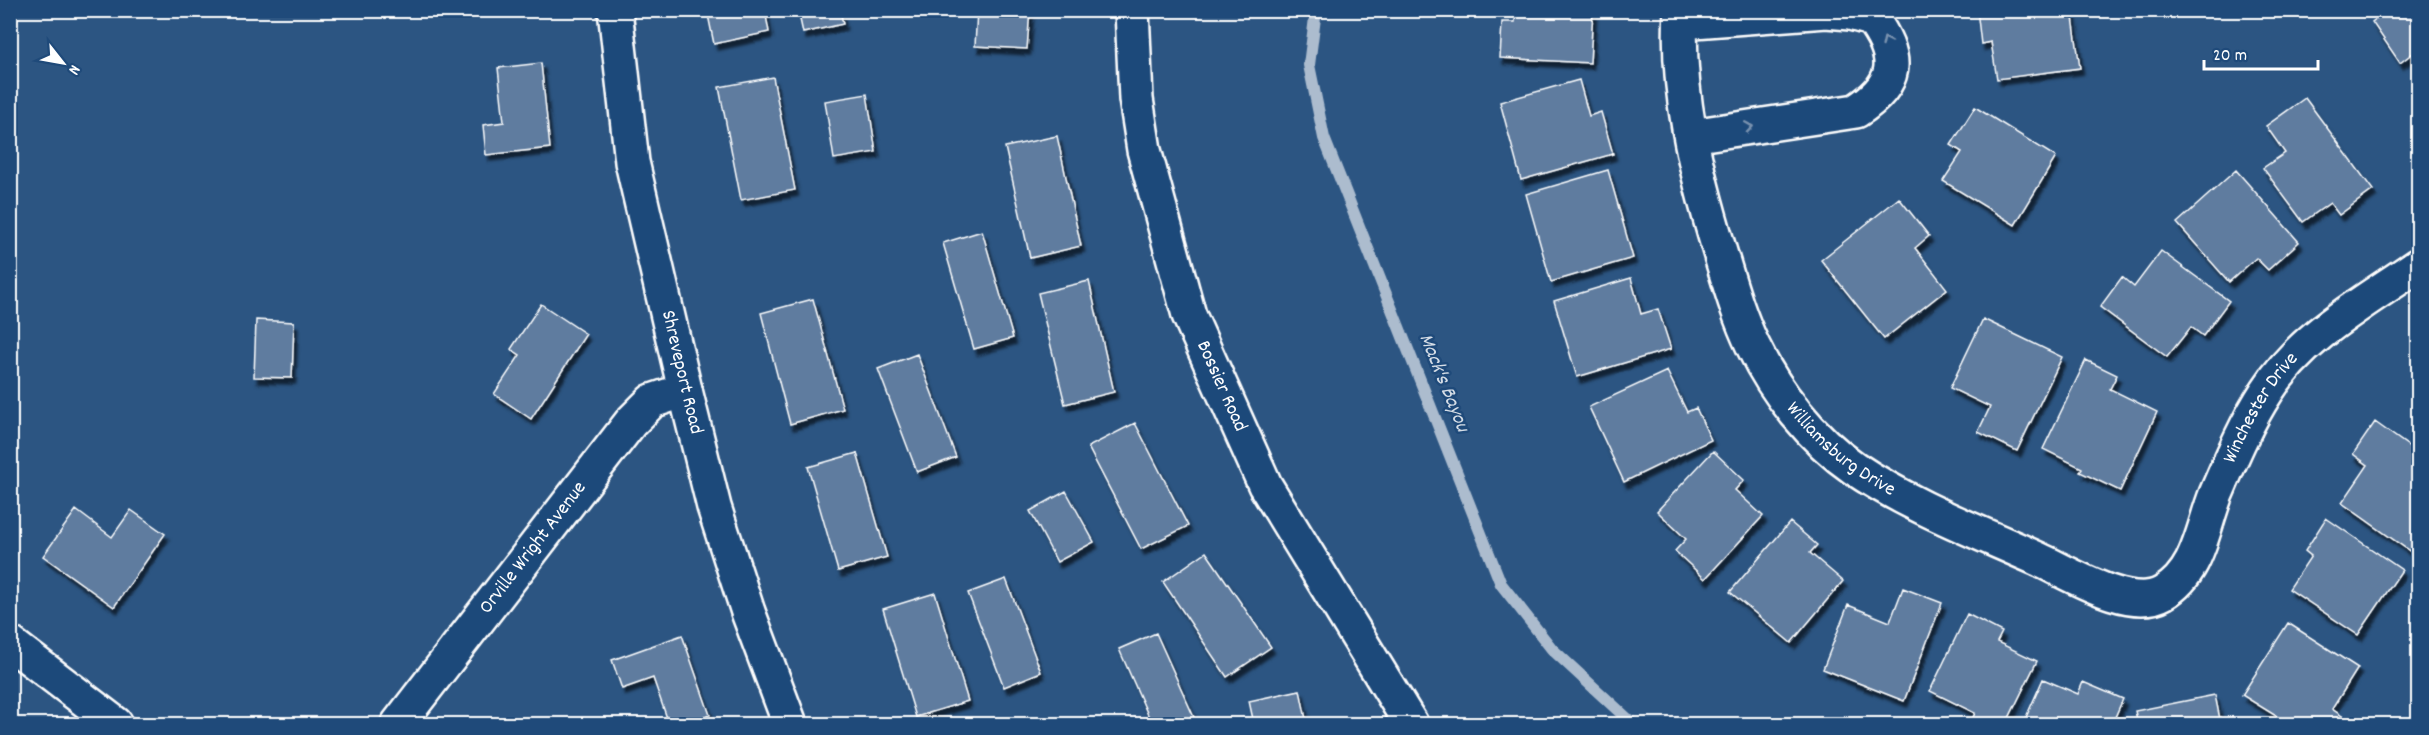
<svg xmlns="http://www.w3.org/2000/svg" width="2429" height="735" viewBox="0 0 2429 735" font-family="Dekko,sans-serif">
<style>
.lines{fill:none;stroke-linecap:round;stroke-linejoin:round}
.stream{stroke:#acbcce;stroke-width:12}
.building{fill:#5e7c9f;stroke:#fff;stroke-width:1.5;filter:url(#shadow)}
.minor-casing{stroke:#fff;stroke-width:38}
.minor{stroke:#1f4a7a;stroke-width:33}
.oneway{stroke:#7992af}
.labels{text-anchor:middle;dominant-baseline:central;stroke-width:5;stroke-linejoin:round;paint-order:stroke}
.street-label{font-size:20px;fill:#fff;stroke:#1f4a7a}
.water-label{font-size:21px;font-style:italic;fill:#d5dde6;stroke:#1f4a7a}
</style>
<defs>
<filter id="shadow"><feDropShadow dx="3.5" dy="6" stdDeviation="1.5" flood-color="#0009"/></filter>
</defs>
<rect width="100%" height="100%" fill="#2c5582"/>
<filter id="ink" filterUnits="userSpaceOnUse"><feTurbulence type="fractalNoise" baseFrequency=".0167" numOctaves="2"/><feDisplacementMap in="SourceGraphic" scale="12" xChannelSelector="R" yChannelSelector="G"/><feConvolveMatrix kernelMatrix="1 2 1 2 8 2 1 2 1" color-interpolation-filters="sRGB"/></filter>
<g filter="url(#ink)">
<g class="lines">
<!-- stream -->
<path class="stream" d="M1316,10l-7,55 15,73 177,446 51,65 81,75"/>
</g>
<!-- building -->
<path class="building" d="M707,10h58l4,22 -55,12z
M798,10h42l3,14 -40,9z
M977,10h53l-3,39 -52,-3z
M1516,10h77l-3,53 -90,-5 2,-36h13z
M1977,10h95l8,58 -83,11 -6,-37 -10,2z
M2387,10h31v39l-18,14 -28,-41z
M541,63l9,85 -64,7 -3,-30 21,-3 -6,-54z
M773,77l22,113 -54,10 -22,-113z
M1579,80l10,36 12,-4 12,42 -92,26 -21,-78z
M867,94l9,58 -42,7 -9,-58z
M2305,98l68,92 -34,25 -9,-12 -27,19 -40,-54 22,-15 -19,-27z
M1975,107l81,50 -41,68 -72,-44 19,-29 -11,-7z
M1057,136l24,110 -51,12 -25,-111z
M1608,170l25,88 -82,24 -25,-88z
M2236,170l63,72 -31,28 -12,-12 -27,24 -52,-59z
M1899,198l30,38 -14,12 32,41 -63,50 -63,-79z
M982,231l31,107 -39,11 -31,-106z
M2161,251l68,50 -26,35 -12,-9 -24,30 -67,-50 22,-30 12,10z
M1631,278l10,36 17,-5 13,40 -94,28 -23,-76z
M1089,281l25,111 -49,12 -27,-111z
M813,299l30,110 -53,15 -29,-111z
M541,304l45,30 -55,85 -37,-25 26,-39 -9,-6z
M1983,319l79,38 -45,94 -39,-19 12,-25 -40,-19z
M256,320l38,2 -2,56 -38,-1z
M917,354l39,103 -39,15 -39,-103z
M2086,360l31,15 -7,14 47,23 -37,79 -40,-19 2,-4 -39,-19z
M1667,371l20,41 9,-4 15,32 -87,42 -35,-75z
M2375,422l43,31v104l-76,-54 26,-38 -15,-11z
M1135,423l53,103 -47,23 -53,-102z
M1713,451l31,29 -9,10 28,26 -58,63 -30,-28 11,-12 -29,-28z
M857,453l30,104 -49,14 -30,-104z
M1066,491l28,51 -37,20 -27,-51z
M76,510l36,27 19,-27 34,24 -51,73 -71,-51z
M2326,518l76,52 -44,65 -69,-46 22,-33 -6,-5z
M1790,522l27,23 -7,8 33,28 -52,62 -61,-51z
M1206,552l65,95 -44,30 -64,-95z
M1006,579l35,93 -37,15 -36,-94z
M1903,588l39,15 -38,98 -81,-32 25,-64 42,17z
M935,593l33,108 -52,16 -33,-108z
M1967,614l35,18 -5,10 40,19 -31,63h-36l5,-11 -45,-22z
M2288,623l70,45 -26,41 13,9 -4,6h-52l-47,-29z
M1156,633l41,91h-45l-33,-75z
M682,635l28,80 -26,9h-15l-16,-46 -31,11 -10,-29z
M2043,679l35,15 5,-12 40,17 -11,25h-89z
M1300,690l7,34h-53l-5,-23z
M2215,695l6,29h-83l-3,-13z"/>
<g class="lines">
<!-- minor casing -->
<g class="minor-casing">
<g id="minor">
<path id="s1" d="M615,10l17,152 53,228 29,117 34,105 42,112"/>
<path id="s2" d="M1132,10l4,89 8,51 45,165 76,170 146,239"/>
<path id="s3" d="M1681,10c-5,81 15,163 38,239 10,33 19,66 34,97 22,46 59,93 101,122 56,38 122,63 184,91 31,14 92,53 125,34 36,-21 39,-64 53,-99 15,-35 30,-71 51,-103 36,-56 98,-89 151,-126"/>
<path d="M1681,22l145,-11 24,2 22,6c29,40 26,65 -16,92l-165,25"/>
<path d="M10,643l106,81"/>
<path id="s4" d="M398,724l233,-302 21,-21 33,-11"/>
</g>
</g>
<!-- minor -->
<use href="#minor" class="minor"/>
</g>
<!-- one-way arrows -->
<defs><path id="oneway-chevron" d="M-2-3.5L2.5 0L-2 3.5" fill="none" stroke-width="1.6" stroke-linecap="round" stroke-linejoin="round" transform="scale(1.5)"/></defs>
<g class="oneway">
<use href="#oneway-chevron" transform="translate(1886 41) rotate(-116)"/>
<use href="#oneway-chevron" transform="translate(1749 127) rotate(-9)"/>
</g>
</g>
<g class="labels">
<!-- street labels -->
<g class="street-label">
<text stroke="none"><textPath href="#s1" startOffset="369">Shreveport Road</textPath></text>
<text stroke="none"><textPath href="#s2" startOffset="390">Bossier Road</textPath></text>
<text stroke="none"><textPath href="#s3" startOffset="1058">Winchester Drive</textPath></text>
<text stroke="none"><textPath href="#s3" startOffset="484">Williamsburg Drive</textPath></text>
<text stroke="none"><textPath href="#s4" startOffset="222">Orville Wright Avenue</textPath></text>
</g>
<!-- water labels -->
<g class="water-label">
<text transform="translate(1443 383) rotate(68)">Mack's Bayou</text>
</g>
</g>
<!-- margin -->
<rect width="2429" height="735" fill="none" stroke="#1f4a7a" stroke-width="36"/>
<rect x="18" y="18" width="2393" height="699" fill="none" stroke="#fff" stroke-width="2" filter="url(#ink)"/>
<!-- north arrow -->
<g transform="translate(63 63) rotate(121)" stroke="#1f4a7a" stroke-width="4.5" paint-order="stroke">
<path d="M0-4.5L10 22L0 15L-10 22Z" fill="#ffffff"/>
<text y="-9" font-size="16" font-weight="bold" text-anchor="middle" fill="#ffffff">N</text>
</g>
<!-- scale -->
<path d="M2204 60v9h114v-9" fill="none" stroke="#ffffff" stroke-width="3"/>
<text x="2213" y="60" font-size="18" fill="#ffffff" stroke="#1f4a7a" stroke-width="4.5" paint-order="stroke">20 m</text>
</svg>
